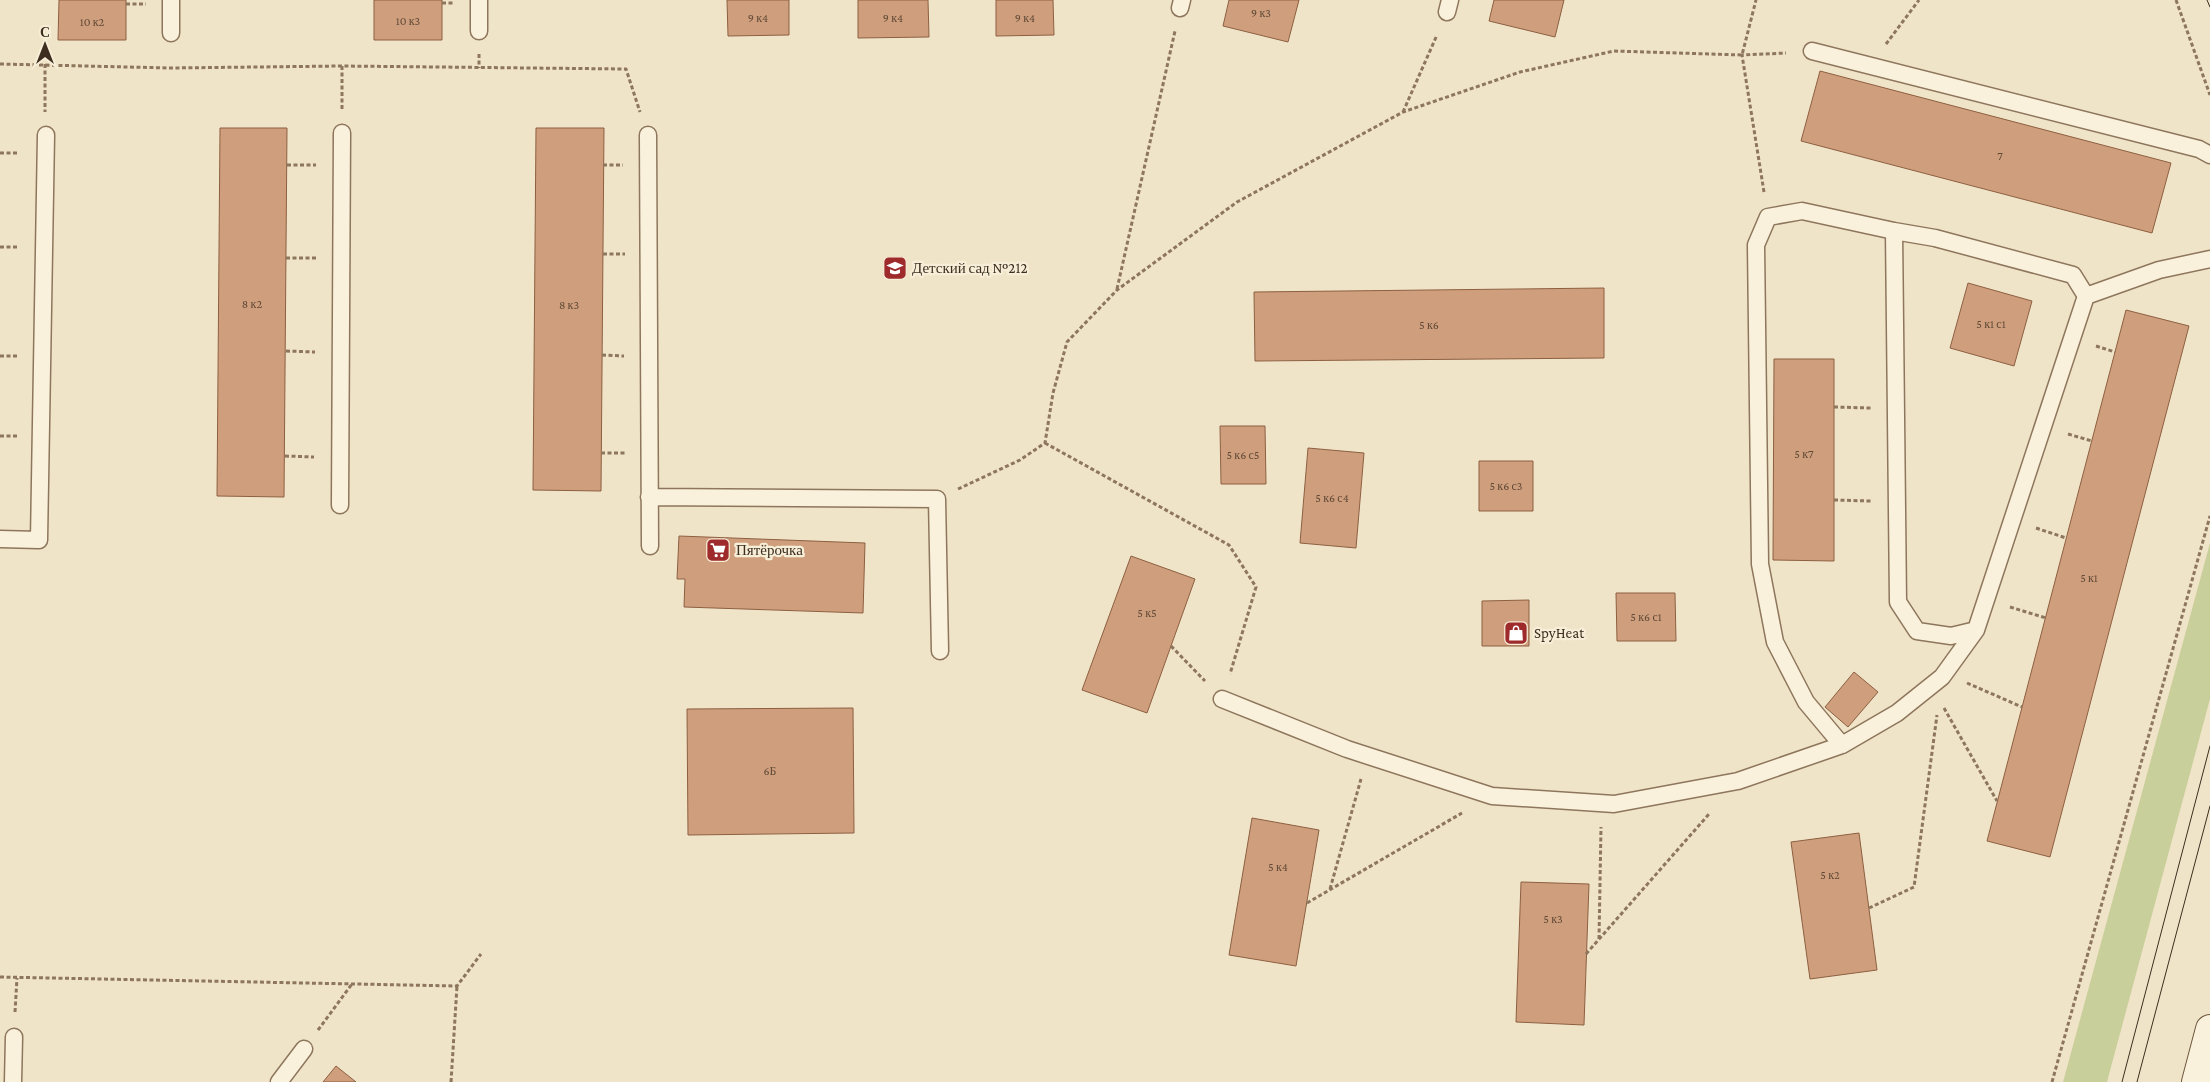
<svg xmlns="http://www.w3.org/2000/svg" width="2210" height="1082" viewBox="0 0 2210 1082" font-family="'Crimson Pro',serif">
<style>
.green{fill:#c9cf9b}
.building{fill:#cf9f7d;stroke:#8d5f41}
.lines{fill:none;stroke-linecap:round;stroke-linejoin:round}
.lane-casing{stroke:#8d765c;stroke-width:19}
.secondary-casing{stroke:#6f573f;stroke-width:30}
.path{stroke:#8d765c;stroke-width:3;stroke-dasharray:4 2.5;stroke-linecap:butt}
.lane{stroke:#faf1dc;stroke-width:16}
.secondary{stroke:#faf1dc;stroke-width:28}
.tram{stroke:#3d2e20;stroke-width:1}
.labels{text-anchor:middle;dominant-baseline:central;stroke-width:4.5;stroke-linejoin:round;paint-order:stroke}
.number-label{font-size:12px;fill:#624a37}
.poi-label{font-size:15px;fill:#3d2e20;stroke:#f7eed8;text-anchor:start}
</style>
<rect width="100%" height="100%" fill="#f0e4c8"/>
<!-- green -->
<path class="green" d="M2210,543v156l-103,383h-44z"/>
<!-- building -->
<path class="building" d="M59,0h67v40h-68z
M374,0h68v40h-68z
M727,0h62v35l-61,1z
M858,0h70l1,37 -71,1z
M996,0h57l1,35 -58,1z
M1229,0h70l-11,42 -65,-16z
M1494,0h70l-9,37 -66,-16z
M1820,71l351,92 -19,70 -351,-92z
M220,128h67l-3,369 -67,-1z
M536,128h68l-3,363 -68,-1z
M1968,283l64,18 -18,65 -64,-18z
M1604,288v70l-349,3 -1,-69z
M2126,310l63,16 -139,531 -63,-16z
M1774,359h60v202l-61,-1z
M1220,426h45l1,58h-45z
M1308,448l56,5 -8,95 -56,-5z
M1479,461h54v50h-54z
M679,536l186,7 -2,70 -179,-6 1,-28h-8z
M1131,556l64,23 -48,134 -65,-23z
M1616,593h59l1,48h-59z
M1529,600v46h-47v-45z
M1854,672l24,20 -30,35 -23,-20z
M853,708l1,125 -166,2 -1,-126z
M1252,818l67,12 -23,136 -67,-11z
M1859,833l18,137 -67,9 -19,-137z
M1521,882l68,2 -5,141 -68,-3z
M336,1066l20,16h-33z"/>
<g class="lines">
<!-- lane casing -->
<g class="lane-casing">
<path id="lane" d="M479,0v31
M1180,8l2,-8
M1447,12l3,-12
M171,33v-33
M1812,51l387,98 11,6
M648,135l2,411
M649,497l288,2 3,152
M340,505l2,-372
M0,539l39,1 7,-405
M1976,630l-25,6 -34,-5 -19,-29 -4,-371 41,7 138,37 13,21
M1222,699l125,50 145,47 122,8 124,-23 104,-36 55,-32 45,-36 34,-47 110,-334 73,-26 51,-11
M1842,745l-36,-43 -31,-60 -15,-78 -4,-319 12,-28 34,-6 92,20
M13,1082l1,-45
M279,1082l25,-33"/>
</g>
<!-- secondary casing -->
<g class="secondary-casing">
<path id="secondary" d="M2196,1082l14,-53"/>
</g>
<!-- path -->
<path class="path" d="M2176,0l34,95
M442,3h12
M126,4h20
M1886,44l33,-44
M479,54v14
M0,64l170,4 172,-2 284,3 14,43
M45,64v48
M342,66v44
M1403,112l34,-77
M0,153h19
M287,165h29
M603,165h20
M1764,192l-22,-137 44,-2
M0,247h19
M603,254h22
M286,258h30
M1117,289l58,-258
M2096,346l19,6
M286,351l29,1
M602,355l22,1
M0,356h17
M1834,407l37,1
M2068,434l24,7
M0,436h17
M1045,443l184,102 27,42 -26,87
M601,453h25
M285,456l29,1
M958,489l62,-29 25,-17 8,-50 14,-51 50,-52 120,-88 166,-90 117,-40 94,-21 128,4 14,-55
M1834,500l37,1
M2036,528l30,10
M2010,607l36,11
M1171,646l34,35
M1967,683l55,24
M1944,708l53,93
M1330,889l31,-110
M1307,903l155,-90
M1869,908l45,-21 23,-172
M1599,939l2,-112
M1586,954l123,-140
M0,977l457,9 24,-32
M15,1012l2,-34
M318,1030l34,-46
M451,1082l6,-96
M2052,1082l158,-566"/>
<!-- lane -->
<use href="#lane" class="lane"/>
<!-- secondary -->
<use href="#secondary" class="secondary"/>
<!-- tram -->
<path class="tram" d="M2207,0l3,7
M2122,1082l88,-336
M2137,1082l73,-276"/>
</g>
<!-- icons -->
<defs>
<g id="school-square" transform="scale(1.25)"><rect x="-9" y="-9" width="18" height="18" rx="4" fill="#9e2a2b" stroke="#f7eed8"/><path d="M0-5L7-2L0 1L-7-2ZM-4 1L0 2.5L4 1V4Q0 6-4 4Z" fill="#fff"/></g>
<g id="supermarket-square" transform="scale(1.25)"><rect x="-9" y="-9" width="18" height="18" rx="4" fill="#9e2a2b" stroke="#f7eed8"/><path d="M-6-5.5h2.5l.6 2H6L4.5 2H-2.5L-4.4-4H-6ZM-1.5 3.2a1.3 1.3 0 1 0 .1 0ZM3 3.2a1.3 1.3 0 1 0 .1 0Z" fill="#fff"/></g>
<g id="shop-square" transform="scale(1.25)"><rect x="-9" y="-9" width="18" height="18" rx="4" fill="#9e2a2b" stroke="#f7eed8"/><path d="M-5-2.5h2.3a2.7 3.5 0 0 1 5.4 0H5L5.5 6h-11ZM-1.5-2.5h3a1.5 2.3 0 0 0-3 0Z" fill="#fff"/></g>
</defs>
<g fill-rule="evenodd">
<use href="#school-square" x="895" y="268"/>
<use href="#supermarket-square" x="718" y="550"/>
<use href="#shop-square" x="1516" y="633"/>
</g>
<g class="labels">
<!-- number labels -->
<g class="number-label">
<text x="1261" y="13">9 к3</text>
<text x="758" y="18">9 к4</text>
<text x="893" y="18">9 к4</text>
<text x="1025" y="18">9 к4</text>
<text x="408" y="21">10 к3</text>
<text x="92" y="22">10 к2</text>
<text x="2000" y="156">7</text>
<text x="252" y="304">8 к2</text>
<text x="569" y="305">8 к3</text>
<text x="1991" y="324">5 к1 с1</text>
<text x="1429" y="325">5 к6</text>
<text x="1804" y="454">5 к7</text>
<text x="1243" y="455">5 к6 с5</text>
<text x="1506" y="486">5 к6 с3</text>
<text x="1332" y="498">5 к6 с4</text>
<text x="2089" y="578">5 к1</text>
<text x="1147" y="613">5 к5</text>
<text x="1646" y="617">5 к6 с1</text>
<text x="770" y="771">6Б</text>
<text x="1278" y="867">5 к4</text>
<text x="1830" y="875">5 к2</text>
<text x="1553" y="919">5 к3</text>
</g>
<!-- poi labels -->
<g class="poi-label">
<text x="912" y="268">Детский сад №212</text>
<text x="736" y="550">Пятёрочка</text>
<text x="1534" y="633">SpyHeat</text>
</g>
</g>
<!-- north arrow -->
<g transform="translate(45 45)" stroke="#f7eed8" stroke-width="4" paint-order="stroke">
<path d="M0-4L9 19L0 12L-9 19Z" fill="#3d2e20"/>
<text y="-8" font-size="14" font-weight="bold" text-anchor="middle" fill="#3d2e20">С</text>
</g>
</svg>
